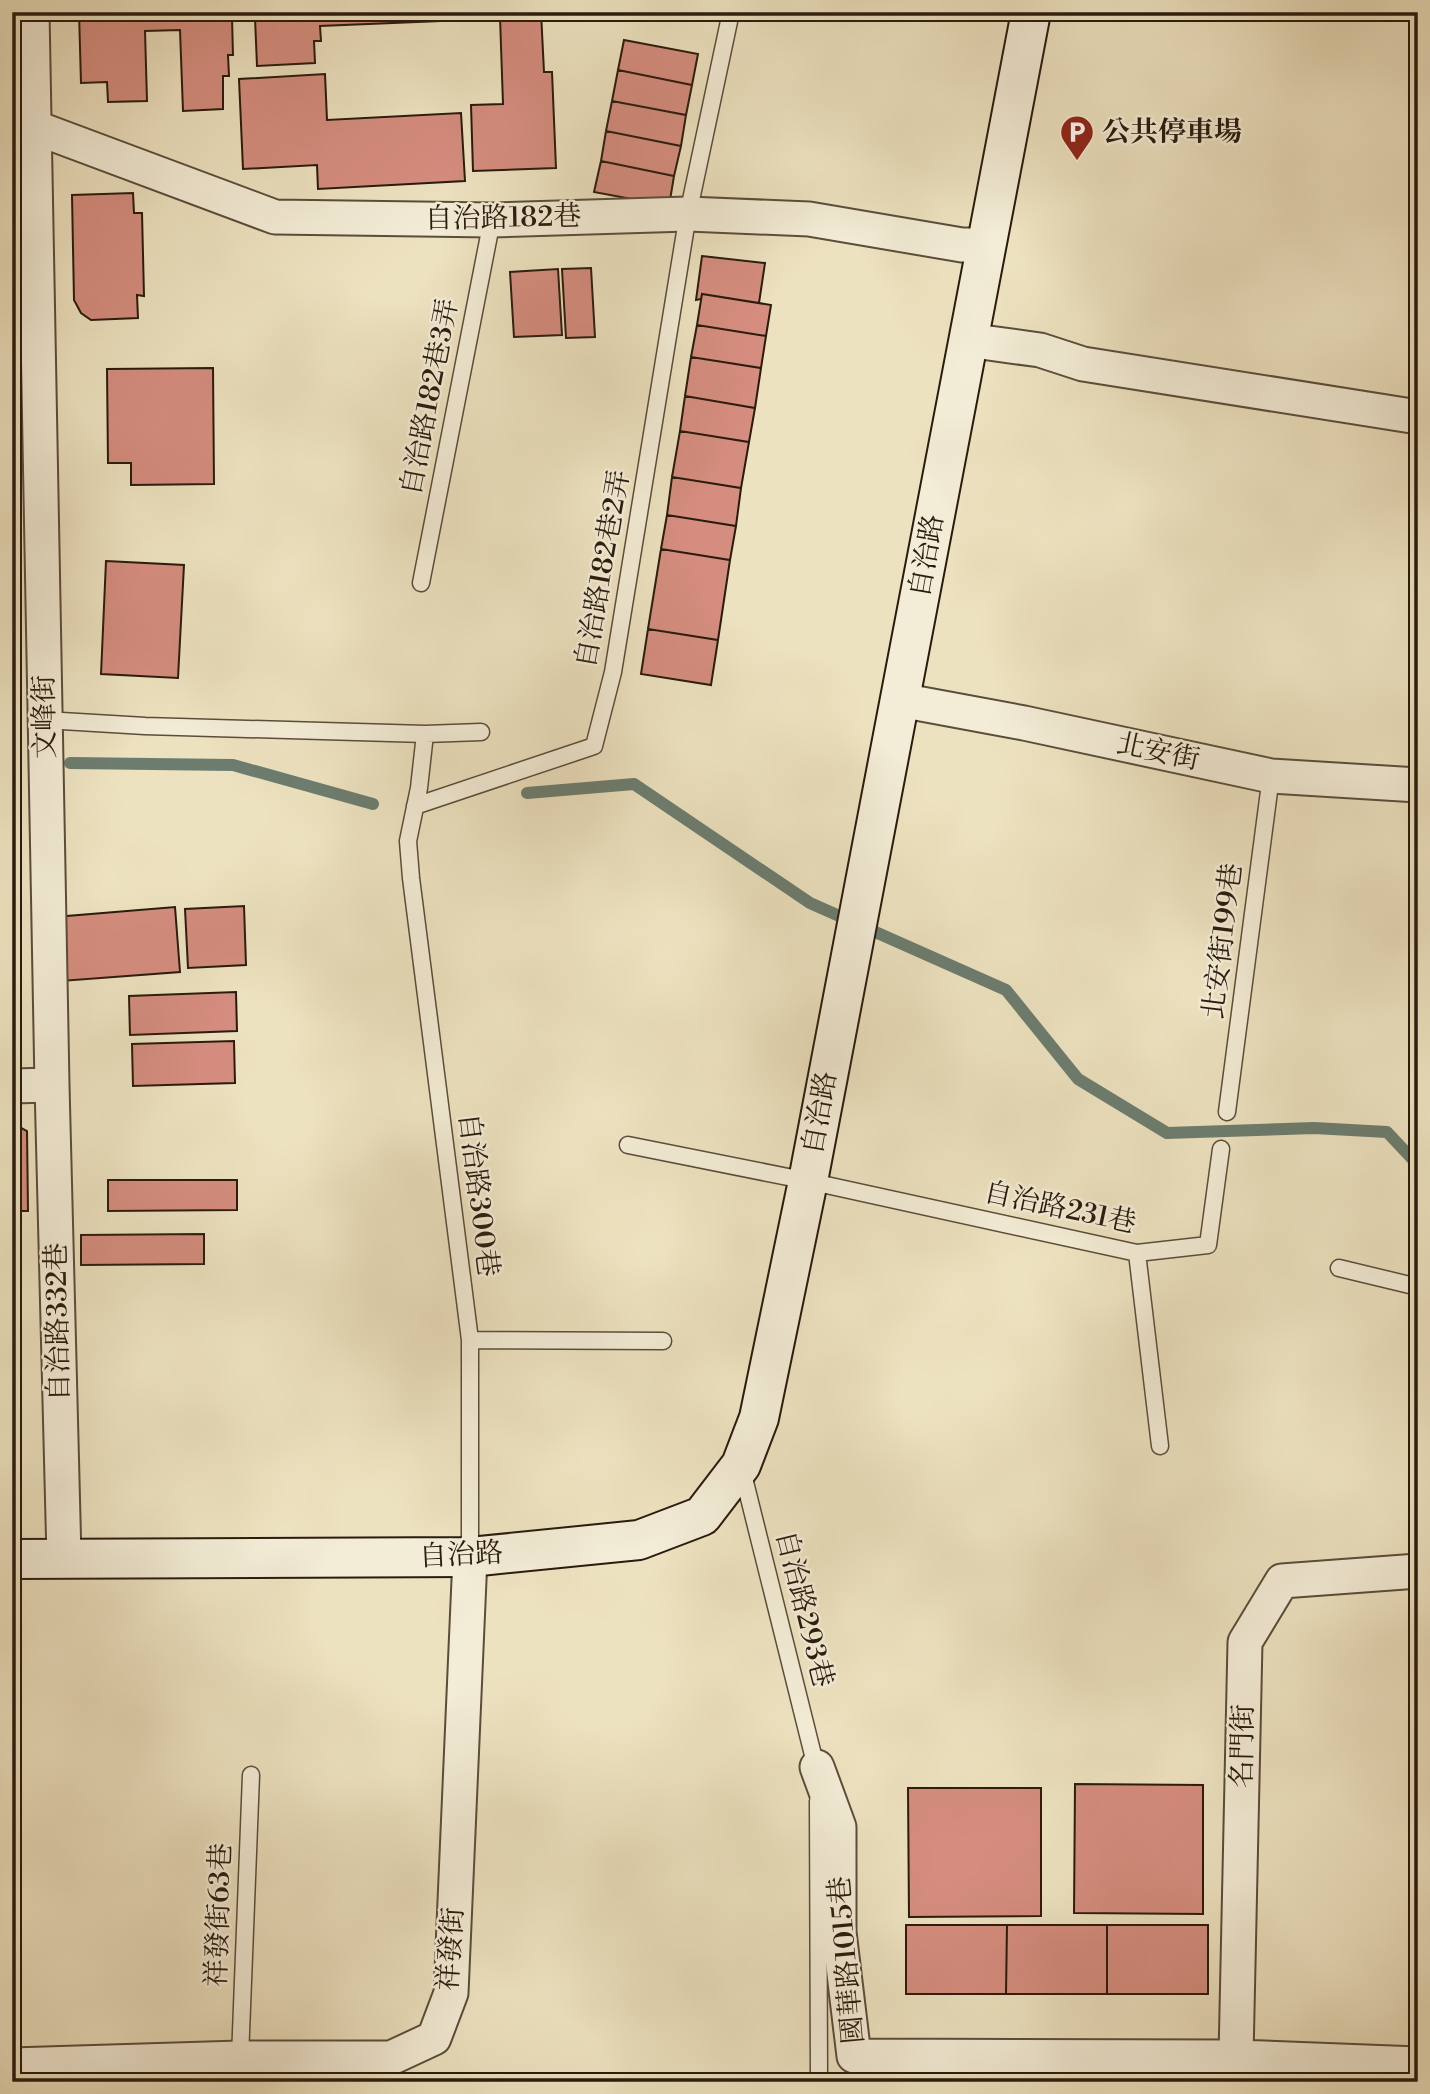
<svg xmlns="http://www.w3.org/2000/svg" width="1430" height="2094" viewBox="0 0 1430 2094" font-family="'Libre Bodoni','Noto Serif TC',serif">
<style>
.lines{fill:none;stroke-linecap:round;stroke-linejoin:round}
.stream{stroke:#6c7d70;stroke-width:12}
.building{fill:#d58d7f;stroke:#291b0e;stroke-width:2}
.lane-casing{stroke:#5a4d3a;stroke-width:19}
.street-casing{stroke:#5a4d3a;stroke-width:37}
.secondary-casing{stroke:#291b0e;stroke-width:42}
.lane{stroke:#f3ecd6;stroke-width:16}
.street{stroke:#f3ecd6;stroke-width:33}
.secondary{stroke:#f3ecd6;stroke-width:38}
.labels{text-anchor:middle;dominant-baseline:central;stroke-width:5;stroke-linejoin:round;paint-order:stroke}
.poi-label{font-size:28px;font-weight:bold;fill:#291b0e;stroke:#f3ecd6;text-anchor:start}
.street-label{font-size:28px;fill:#291b0e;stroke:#f3ecd6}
</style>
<rect width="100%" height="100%" fill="#ede2c0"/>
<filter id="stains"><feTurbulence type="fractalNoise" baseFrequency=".00286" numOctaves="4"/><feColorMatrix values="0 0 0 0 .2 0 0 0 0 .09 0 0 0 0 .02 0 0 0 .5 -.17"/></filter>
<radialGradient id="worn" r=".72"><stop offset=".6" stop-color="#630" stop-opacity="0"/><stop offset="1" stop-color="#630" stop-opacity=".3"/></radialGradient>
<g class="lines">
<!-- stream -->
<path class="stream" d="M70,763l163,2 140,39
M527,793l107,-9 176,119 196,87 72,89 89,54 147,-5 73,4 31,33"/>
</g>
<!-- building -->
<path class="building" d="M79,12h159l1,5h-7l1,38h-5l1,21h-6v33l-40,2 -3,-81 -35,1 2,70 -39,1 -1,-20 -26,1z
M262,12h203v8l-145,6 1,15h-7l1,22 -58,3 -2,-48h7z
M475,12h66l3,60h8l4,96 -83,3 -2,-66 32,-1 -3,-87 -25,1z
M624,40l74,14 -6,31 -74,-15z
M618,70l74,15 -6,30 -74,-14z
M325,74l2,46 134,-7 4,68 -147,8 -1,-24 -74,4 -4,-90z
M612,101l74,14 -5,31 -75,-15z
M606,131l75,15 -7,30 -73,-15z
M601,161l73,15 -5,30 -75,-14z
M133,193l1,20h8l2,83 -7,-1 1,23 -47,2 -10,-7 -7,-13 -2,-105z
M702,256l63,7 -6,40 -57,-9 -1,5 -5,1z
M591,268l4,69 -29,1 -4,-69z
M558,269l4,66 -48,2 -4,-65z
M702,294l69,11 -5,31 -69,-11z
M697,325l69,11 -5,32 -70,-11z
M691,357l70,11 -6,40 -70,-12z
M213,368l1,116 -83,1v-22h-23l-1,-94z
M685,396l70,12 -6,34 -69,-11z
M680,431l69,11 -8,46 -69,-11z
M672,477l69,11 -5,38 -69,-11z
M667,515l69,11 -6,34 -69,-11z
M661,549l69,11 -12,80 -70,-11z
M106,561l78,4 -6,113 -77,-4z
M648,629l70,11 -7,45 -70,-11z
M244,906l2,59 -58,3 -3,-59z
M175,907l5,65 -119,9 -6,-64z
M236,992l1,39 -107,4 -1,-39z
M234,1041l1,42 -102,3 -1,-42z
M12,1123l15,8 1,80h-16z
M108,1180h129v30l-129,1z
M204,1234v30l-123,1v-30z
M1075,1784l128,1v129l-129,-1z
M908,1788h133v128l-132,1z
M906,1925h101l-1,69h-100z
M1007,1925h100v69h-101z
M1107,1925h101v69h-101z"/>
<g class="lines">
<!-- lane casing -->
<g class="lane-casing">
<path id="lane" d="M421,583l71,-363
M45,720l100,6 280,8 56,-2
M425,734l-6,54 -11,53 3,37 59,462v217
M415,806l179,-60 19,-74 75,-458 43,-202
M1227,1112l44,-336
M628,1145l180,36 329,72 71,-8 13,-96
M1137,1253l23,193
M1339,1268l79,19
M470,1340l193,1
M742,1470l75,301
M818,1801l1,281
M240,2058l11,-283"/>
</g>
<!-- street casing -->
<g class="street-casing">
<path id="street" d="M32,12l20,1073 12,473
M34,127l241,90 217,3 196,-6 121,5 153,26h23
M967,340l73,10 43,14 335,53
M900,700l124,23 247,53 147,9
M12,1086l40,-1
M817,1767l22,60v105l15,124 382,1 182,7
M1236,2057l9,-415 37,-61 136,-10
M12,2065l228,-7h151l43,-20 17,-45 19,-436"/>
</g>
<!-- secondary casing -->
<g class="secondary-casing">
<path id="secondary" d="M12,1559l458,-2 169,-17 63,-24 39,-51 18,-47 49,-237 223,-1169"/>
</g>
<!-- lane -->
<use href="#lane" class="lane"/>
<!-- street -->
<use href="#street" class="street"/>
<!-- secondary -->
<use href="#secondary" class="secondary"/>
</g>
<!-- icons -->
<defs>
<g id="parking-pin" transform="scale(1.75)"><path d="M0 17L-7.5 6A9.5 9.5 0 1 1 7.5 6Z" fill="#8f2418" stroke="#f3ecd6"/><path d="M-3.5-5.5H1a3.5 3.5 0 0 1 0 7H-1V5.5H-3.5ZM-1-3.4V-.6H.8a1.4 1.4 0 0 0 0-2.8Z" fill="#fff"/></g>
</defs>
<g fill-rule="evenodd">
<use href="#parking-pin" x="1077" y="132"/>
</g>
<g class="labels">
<!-- poi labels -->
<g class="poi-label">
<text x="1102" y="132">公共停車場</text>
</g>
<!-- street labels -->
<g class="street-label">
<text transform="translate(503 218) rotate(-1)">自治路182巷</text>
<text transform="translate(430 397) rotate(-79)">自治路182巷3弄</text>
<text transform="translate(927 556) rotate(-80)">自治路</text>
<text transform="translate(603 569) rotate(-80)">自治路182巷2弄</text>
<text transform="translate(45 717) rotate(-91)">文峰街</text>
<text transform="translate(1158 752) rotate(12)">北安街</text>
<text transform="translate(1223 941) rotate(-83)">北安街199巷</text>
<text transform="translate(820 1113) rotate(-80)">自治路</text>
<text transform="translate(478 1195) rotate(83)">自治路300巷</text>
<text transform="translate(1060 1208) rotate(12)">自治路231巷</text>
<text transform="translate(58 1322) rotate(-91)">自治路332巷</text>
<text transform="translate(461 1555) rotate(-3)">自治路</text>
<text transform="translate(804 1609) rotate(76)">自治路293巷</text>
<text transform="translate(1243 1746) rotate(-89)">名門街</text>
<text transform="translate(219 1915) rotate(-88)">祥發街63巷</text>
<text transform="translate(451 1949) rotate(-86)">祥發街</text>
<text transform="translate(847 1960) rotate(-95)">國華路1015巷</text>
</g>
</g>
<!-- margin -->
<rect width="1430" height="2094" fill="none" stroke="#ede2c0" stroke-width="42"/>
<rect x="14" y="14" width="1402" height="2066" fill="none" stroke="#291b0e" stroke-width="3.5"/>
<rect x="21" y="21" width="1388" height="2052" fill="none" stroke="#291b0e" stroke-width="2"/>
<rect width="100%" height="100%" filter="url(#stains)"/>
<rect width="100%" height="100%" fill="url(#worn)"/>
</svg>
